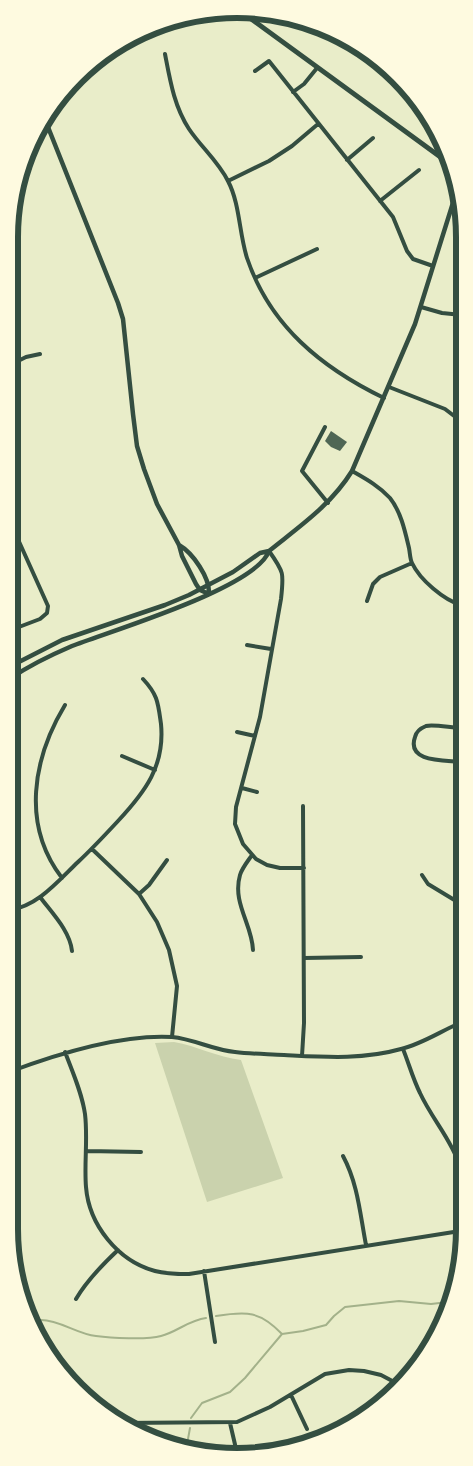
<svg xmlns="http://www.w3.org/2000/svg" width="473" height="1466" viewBox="0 0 473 1466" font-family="Lato,sans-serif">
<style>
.green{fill:#cad2ad}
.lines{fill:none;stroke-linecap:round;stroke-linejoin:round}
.stream{stroke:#a3b18a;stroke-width:2}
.building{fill:#4f6655}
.minor{stroke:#344e41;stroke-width:4}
.tertiary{stroke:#344e41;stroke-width:4.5}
.secondary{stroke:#344e41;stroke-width:5}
.rim{fill:none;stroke:#344e41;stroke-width:6}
</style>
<rect width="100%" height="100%" fill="#e9edc9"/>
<!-- green -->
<path class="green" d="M174,1042c23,4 43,15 67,18l42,118 -76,24 -52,-159z"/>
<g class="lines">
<!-- stream -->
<path class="stream" d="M216,1316c31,-5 44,-5 66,18
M30,1323c3,-1 8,-3 11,-3 19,0 36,14 55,16 14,2 51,4 65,0 16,-4 28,-16 45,-18
M191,1418l11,-15 28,-11 15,-14 37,-44 21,-3 23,-6 8,-9 11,-9 54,-6 32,3 17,-2
M184,1448l4,-9 2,-11"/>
</g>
<!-- building -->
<path class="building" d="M331,431l16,11 -7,9 -9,-4 -6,-6z"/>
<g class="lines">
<!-- minor -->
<path class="minor" d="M165,54c5,26 9,52 24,75 12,18 29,32 39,52 12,23 11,52 19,77 23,68 75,110 137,140
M255,71l14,-10 124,156 14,34 6,8 20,7
M293,92l11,-8 13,-16
M347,160l26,-22
M228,181l41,-20 23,-15 26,-22
M380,201l39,-31
M255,278l62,-29
M421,307l21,6 20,2
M12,364l14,-7 14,-3
M389,387l56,22 17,13
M325,427l-23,44 26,32
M352,471c14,8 27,15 38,27 11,14 15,33 19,50 1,5 1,11 3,15 8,17 32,37 49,42
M269,551c15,21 15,22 12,48l-21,118 -24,90 -1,17 8,20 13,15 11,6 13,3h24
M367,601l6,-17 7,-7 32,-14
M11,630l29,-11 7,-6 1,-7 -36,-80
M247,645l24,4
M237,732l18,4
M122,756l33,14
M461,762c-15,-2 -55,1 -46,-25 1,-5 6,-9 11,-11 8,-2 26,2 35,2
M242,788l15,4
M92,849l47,45 18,28 12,28 8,36 -5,51
M252,855c-4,6 -10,13 -12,20 -8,28 12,49 13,75
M422,875l6,9 33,20
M62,878c-41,-53 -29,-120 3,-173
M139,894l10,-9 18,-25
M40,897c12,16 30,34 32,54
M10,910c28,-4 48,-29 68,-48 14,-13 27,-27 40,-41 27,-29 47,-55 43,-97 -3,-21 -3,-29 -18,-45
M304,958l57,-1
M403,1049c6,15 10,30 17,44 12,26 31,46 40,73
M65,1052c8,21 17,41 20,62 3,25 -1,49 1,73 3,38 32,74 69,84 11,3 23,3 34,3l271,-43
M302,1056l2,-33 -1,-217
M9,1072c48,-18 111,-38 163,-35 22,2 41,13 63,15 16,2 33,2 49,3 40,2 78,5 117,-6 21,-5 40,-18 59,-26
M87,1151l54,1
M343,1156c15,28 17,58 23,89
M204,1271l11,71
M76,1299c11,-19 26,-34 42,-49
M291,1395l16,34
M122,1423l115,-1 33,-15 55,-33 24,-4 15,1 17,4 17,9
M230,1423l7,30"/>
<!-- tertiary -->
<path class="tertiary" d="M44,117l74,186 5,16 10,95 4,32 7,23 13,35 22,41 3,11 14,28 4,6 9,4c1,-16 -16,-41 -30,-49
M11,666l51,-26 103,-35 24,-10 44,-23 27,-19 9,-2c31,-25 62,-46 83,-80l63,-147 42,-134
M11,678c19,-13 40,-23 61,-32 38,-15 184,-58 197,-95"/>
<!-- secondary -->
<path class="secondary" d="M243,13l207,151"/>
</g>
<!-- crop -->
<path d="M0 0H473V1466H0ZM237 18H237A219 219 0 0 1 456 237V1229A219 219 0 0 1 237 1448H237A219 219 0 0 1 18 1229V237A219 219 0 0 1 237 18Z" fill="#fefae0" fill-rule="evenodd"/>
<path class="rim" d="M237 18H237A219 219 0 0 1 456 237V1229A219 219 0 0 1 237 1448H237A219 219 0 0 1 18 1229V237A219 219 0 0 1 237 18Z"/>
</svg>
